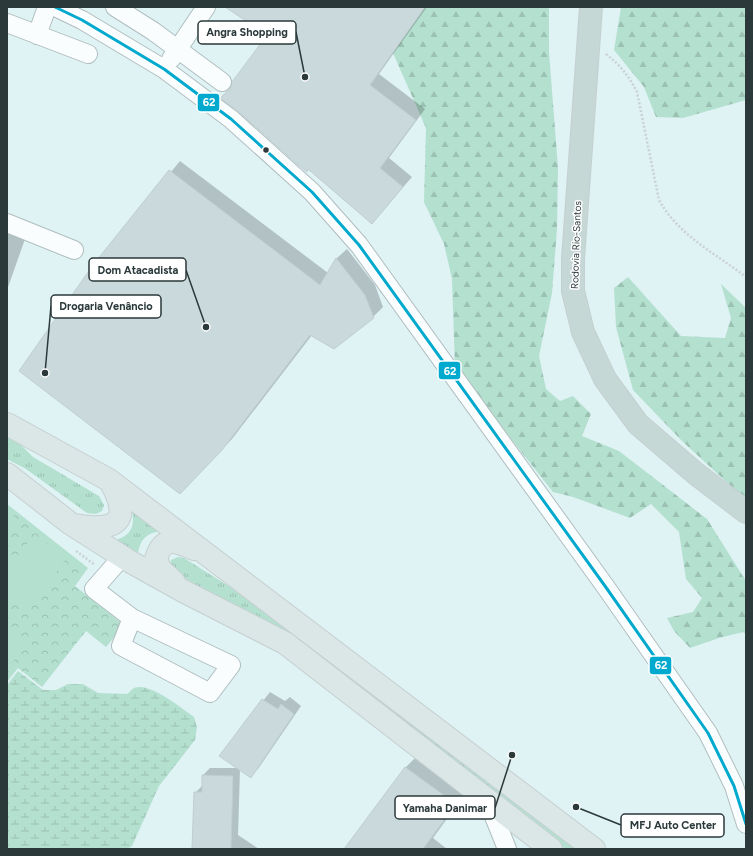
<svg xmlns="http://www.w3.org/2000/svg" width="753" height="856" viewBox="0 0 753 856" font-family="Figtree,sans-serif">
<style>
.grass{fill:url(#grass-tufts)}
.forest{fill:url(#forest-firs)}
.wetland{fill:url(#wetland-marsh)}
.park{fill:url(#park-crowns)}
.garden{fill:#b4e0cf}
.shadow{fill:#0003}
.building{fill:#cad9dc;stroke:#c0ced1}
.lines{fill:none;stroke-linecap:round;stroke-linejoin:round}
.minor-casing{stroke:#b0bec0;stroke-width:20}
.major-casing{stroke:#c5cfd0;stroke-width:24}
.highway-casing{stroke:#c5cfd0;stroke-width:24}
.path{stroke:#cad2d2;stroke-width:2.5;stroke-dasharray:2 2;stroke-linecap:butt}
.minor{stroke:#fafdfd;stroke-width:18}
.major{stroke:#dbe7e6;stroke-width:22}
.highway{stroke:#c5d8d6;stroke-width:22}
.bus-1-casing{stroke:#fff;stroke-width:6}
.bus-1{stroke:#00a9ce;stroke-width:3}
.bus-dot{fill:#2b393a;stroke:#fff;stroke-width:1.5}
.labels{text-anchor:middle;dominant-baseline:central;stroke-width:3;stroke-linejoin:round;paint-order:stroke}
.street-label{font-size:10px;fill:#2b393a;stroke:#fff}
.leader{fill:none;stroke:#2b393a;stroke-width:1.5}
.callout-dot{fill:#2b393a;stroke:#fff;stroke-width:1.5}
.callout{fill:#fff;stroke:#2b393a;stroke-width:1.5}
.callout-label{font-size:11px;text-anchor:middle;font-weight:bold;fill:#2b393a}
.line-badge{stroke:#fff;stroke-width:1.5}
.badge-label{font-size:11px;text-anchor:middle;font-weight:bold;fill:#fff}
</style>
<defs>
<pattern id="grass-tufts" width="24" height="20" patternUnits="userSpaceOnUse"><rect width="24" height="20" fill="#b4e0cf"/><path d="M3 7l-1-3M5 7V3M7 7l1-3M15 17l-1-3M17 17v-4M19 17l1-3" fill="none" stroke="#9bc1b2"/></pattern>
<pattern id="forest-firs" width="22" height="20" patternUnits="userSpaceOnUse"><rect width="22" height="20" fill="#b4e0cf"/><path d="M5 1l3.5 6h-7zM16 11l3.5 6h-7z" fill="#9bc1b2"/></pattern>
<pattern id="wetland-marsh" width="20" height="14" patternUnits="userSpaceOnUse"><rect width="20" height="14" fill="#b4e0cf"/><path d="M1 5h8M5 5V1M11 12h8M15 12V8" fill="none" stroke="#9bc1b2"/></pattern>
<pattern id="park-crowns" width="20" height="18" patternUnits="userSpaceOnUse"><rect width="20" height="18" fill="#b4e0cf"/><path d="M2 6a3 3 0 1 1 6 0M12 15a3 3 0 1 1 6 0" fill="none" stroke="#9bc1b2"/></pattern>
</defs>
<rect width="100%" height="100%" fill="#dff2f4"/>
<!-- grass -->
<path class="grass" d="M7,437l14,8 12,12 66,39 5,9 -2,6 -6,3 -9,-1 -61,-44 -19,-10z
M131,508l30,23c-14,2 -20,7 -23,22l4,9 -27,-22c17,-4 21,-16 16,-32z
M178,557l6,1 78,49 313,242h-10l-274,-211 -117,-66 -4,-5 1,-7z"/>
<!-- forest -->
<path class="forest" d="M425,7h124v45l9,116 -1,61 -5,64 -13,63 7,33 14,12 13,-5 18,18 -9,22 37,15 88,68 39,62v53l-3,-2 -24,6 -29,10 -16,-17 -7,-13 26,-6 9,-14 -16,-19 -7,-47 -28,-28 -21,14 -57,-21 -20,-5 -98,-124 -3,-89 -8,-35 -20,-42 2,-74 -33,-75z
M621,7h125v93l-63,18 -27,-1 -12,-30 -30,-37z
M628,277l53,59 44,2 6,-20 -10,-34 25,24v192l-64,-59 -49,-51 -17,-63 -2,-39z"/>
<!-- wetland -->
<path class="wetland" d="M18,671l25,19h13l12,-6h15l15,9 29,1c2,-1 5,-5 7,-6 15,-7 49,21 60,29l3,10 -2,13 -36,46 -27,60 -5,3h-120v-164z"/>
<!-- park -->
<path class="park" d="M7,504l81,64 -13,18 49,39 -18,22 -20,-16 -44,56 -24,-19 -11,14z"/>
<!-- garden -->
<path class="garden" d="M7,511l14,11 -14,18z
M35,534l31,25 -38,49 -21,-16v-23z
M7,624l22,18 -22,27z"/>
<!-- shadow -->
<path class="shadow" d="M227,7h200l-48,67 46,35 -36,49 23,19 -40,46 -133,-113 -8,-22 38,-53z
M180,161l148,112 9,-15 10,-9 28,36 8,22 -10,10 -61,18 -80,104 -52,54 -86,-228z
M7,232l18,7 -18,51z
M270,692l15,9 5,-4 11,9 -43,63 -8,7 -10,-7 -2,66 21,14h-66l2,-56 8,-8v-10l7,-7h29l-19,-12z
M416,757l49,37 -32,44 14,11h-102l61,-82z"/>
<!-- building -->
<path class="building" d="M225,7h200l-55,78 46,35 -36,48 23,19 -31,37 -64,-55 -1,3 -11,-9 -58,-52 -18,-13 10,-9 2,-7 35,-47z
M169,170l151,115 16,-27 29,37 9,23 -40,31 -24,-14 -88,115 -42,44 -161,-123 74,-106z
M262,699l16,10 3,-5 13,10 -43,64 -32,-22z
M405,767l51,37 -33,45h-79z
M202,775l31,1 -2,73h-39l2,-57h8z"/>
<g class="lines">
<!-- minor casing -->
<g class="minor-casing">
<path id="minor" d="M55,7l27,13 82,49 67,50 81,73 47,53 246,341 103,147 26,53 12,38
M115,7l38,24 69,51
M7,23l81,31
M37,35l10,-28
M171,59l35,-52
M7,223l67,27
M122,557l-28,32 38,29 99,47 -21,28 -89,-47 11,-28
M487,799l20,50"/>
</g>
<!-- major casing -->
<g class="major-casing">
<path id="major" d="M7,424l102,56 485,369
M7,474l64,50 58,37 54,30 102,52 266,206
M74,525c41,7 60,-2 36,-44
M174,582l-14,-13 -4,-10c7,-24 20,-18 38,-10"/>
</g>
<!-- highway casing -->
<g class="highway-casing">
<path id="highway" d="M591,7l-18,252v32l10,41 22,47 33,45 57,49 51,39"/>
</g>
<!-- path -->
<path class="path" d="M606,54c14,11 23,22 31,38l22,108c20,36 56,53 87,77
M76,551l19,14"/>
<!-- minor -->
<use href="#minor" class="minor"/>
<!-- major -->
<use href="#major" class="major"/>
<!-- highway -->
<use href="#highway" class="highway"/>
<!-- bus-1 casing -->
<g class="bus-1-casing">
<path id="bus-1" d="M55,7l27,13 82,49 67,50 81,73 47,53 246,341 103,147 26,53 12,38"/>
</g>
<!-- bus-1 -->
<use href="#bus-1" class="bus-1"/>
</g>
<!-- markers -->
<circle class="bus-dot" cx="266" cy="150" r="3.5"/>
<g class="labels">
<!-- street labels -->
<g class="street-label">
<text transform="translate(576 245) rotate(-88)">Rodovia Rio-Santos</text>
</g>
</g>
<!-- callouts -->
<path class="leader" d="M305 77L296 32M206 327L186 270M45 373L51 306M512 755L495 808M576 807L621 825"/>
<g class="callout-dot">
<circle cx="305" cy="77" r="4"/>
<circle cx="206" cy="327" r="4"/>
<circle cx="45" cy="373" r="4"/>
<circle cx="512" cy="755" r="4"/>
<circle cx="576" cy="807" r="4"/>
</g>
<g class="callout">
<rect x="198" y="21" width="98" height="23" rx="4"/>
<rect x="89" y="258" width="97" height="23" rx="4"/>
<rect x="51" y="295" width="110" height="23" rx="4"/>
<rect x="395" y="796" width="100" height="23" rx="4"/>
<rect x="621" y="814" width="103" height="23" rx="4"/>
</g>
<g class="callout-label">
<text x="247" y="36">Angra Shopping</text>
<text x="138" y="274">Dom Atacadista</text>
<text x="106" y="310">Drogaria Venâncio</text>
<text x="445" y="812">Yamaha Danimar</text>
<text x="673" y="829">MFJ Auto Center</text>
</g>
<g class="line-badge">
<rect x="197" y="93" width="23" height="19" rx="4" fill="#00a9ce"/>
<rect x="438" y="361" width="23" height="19" rx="4" fill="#00a9ce"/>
<rect x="649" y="656" width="23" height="19" rx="4" fill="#00a9ce"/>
</g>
<g class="badge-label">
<text x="209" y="106">62</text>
<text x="450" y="375">62</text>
<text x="661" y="669">62</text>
</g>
<!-- border -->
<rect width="753" height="856" fill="none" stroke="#2b393a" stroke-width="16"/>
</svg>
